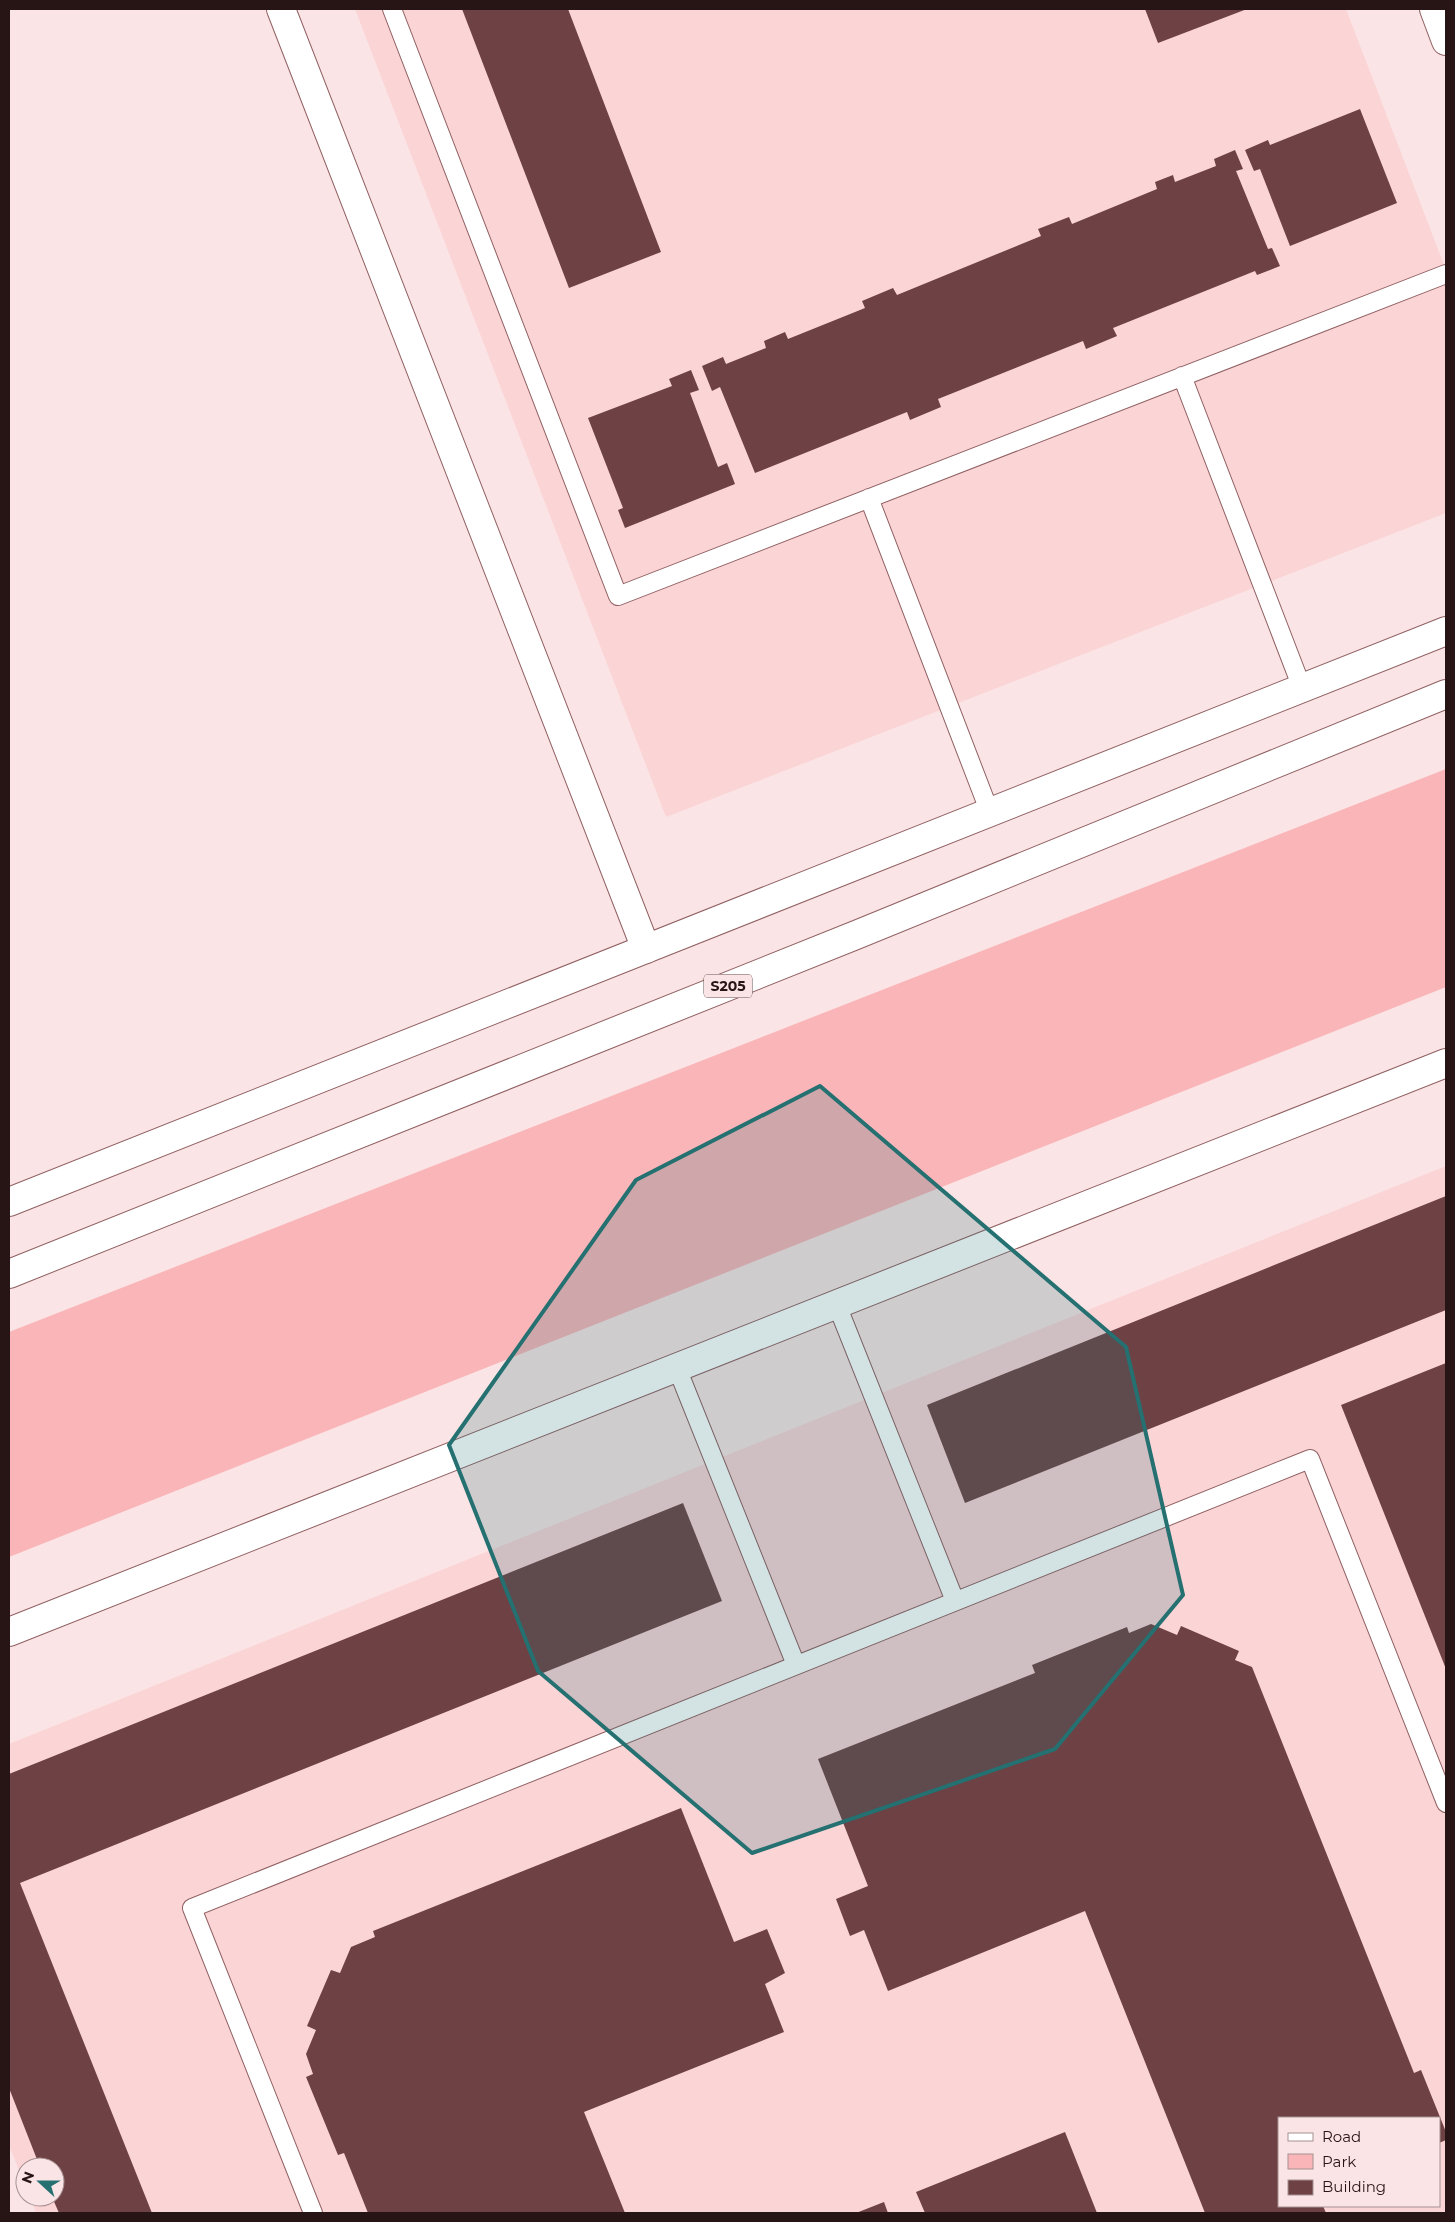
<svg xmlns="http://www.w3.org/2000/svg" width="1455" height="2222" viewBox="0 0 1455 2222" font-family="Montserrat,sans-serif">
<style>
.built{fill:#fbd4d6;fill-rule:evenodd}
.green{fill:#fab5b8}
.building{fill:#6e4144}
.lines{fill:none;stroke-linecap:round;stroke-linejoin:round}
.lane-casing{stroke:#906062;stroke-width:20}
.street-casing{stroke:#906062;stroke-width:30}
.secondary-casing{stroke:#906062;stroke-width:30}
.primary-casing{stroke:#906062;stroke-width:30}
.lane{stroke:#fff;stroke-width:18}
.street{stroke:#fff;stroke-width:28}
.secondary{stroke:#fff;stroke-width:28}
.primary{stroke:#fff;stroke-width:28}
.marked{fill:#257071;fill-opacity:0.2;stroke:#257071;stroke-width:4;stroke-linejoin:round}
.labels{text-anchor:middle;dominant-baseline:central;stroke-width:5;stroke-linejoin:round;paint-order:stroke}
.shield{fill:#fbe4e5;stroke:#675253;stroke-width:1}
.shield-label{font-size:14px;font-weight:bold;fill:#271415}
</style>
<rect width="100%" height="100%" fill="#fbe4e5"/>
<!-- built -->
<path class="built" d="M355,9h991l100,261v243l-780,304z
M1446,1166v1047h-1410l-6,-16h25v-30h-30v18l-16,-40v-401zM1279,2118h160v88h-160z"/>
<!-- green -->
<path class="green" d="M1446,769v218l-1437,570v-225z"/>
<!-- building -->
<path class="building" d="M462,9h106l93,243 -92,36z
M1145,9h102l-89,34z
M1360,109l37,94 -107,43 -30,-77 -6,2 -9,-21 23,-10 2,5z
M1235,150l8,19 -7,2 32,78 4,-1 8,18 -23,9 -2,-4 -142,57 4,8 -31,13 -3,-8 -145,58 3,8 -31,13 -3,-8 -152,61 -35,-86 -8,4 -10,-25 21,-9 3,7 40,-16 -2,-7 21,-9 3,7 77,-31 -3,-7 31,-13 4,7 144,-59 -3,-7 31,-12 3,7 85,-35 -2,-7 18,-7 2,7 41,-16 -2,-7z
M691,370l8,20 -9,3 28,74 9,-4 8,21 -110,44 -7,-18 5,-2 -35,-90 84,-32 -3,-7z
M1446,1196v114l-481,193 -38,-98z
M1446,1363v306l-105,-264z
M683,1503l39,98 -702,282 132,330h-93l-7,-16h3v-30h-15l-31,-79v-314z
M1151,1624l26,11 4,-9 58,25 -4,9 17,7 162,406 7,-3 25,62v8l-7,3v-25h-160v88h44l3,7h-121l-120,-302 -197,80 -24,-61 -14,6 -14,-37 32,-13 -50,-127 217,-86 -3,-8 95,-38 2,6z
M681,1808l53,134 33,-13 18,44 -20,11 19,48 -200,80 41,101h-257l-24,-60 -6,2 -32,-78 7,-3 -7,-20 10,-24 -9,-4 24,-56 9,3 11,-26 24,-10 -2,-6z
M1065,2132l32,81h-172l-9,-21z
M884,2202l4,11h-32z"/>
<g class="lines">
<!-- lane casing -->
<g class="lane-casing">
<path id="lane" d="M392,9l226,587 828,-322
M1182,376l120,312
M869,498l121,315
M837,1305l118,296
M677,1368l119,297
M313,2213l-121,-305 1118,-449 136,344"/>
</g>
<!-- street casing -->
<g class="street-casing">
<path id="street" d="M1434,9l12,32"/>
</g>
<!-- secondary casing -->
<g class="secondary-casing">
<path id="secondary" d="M281,9l365,940
M9,1632l1437,-569"/>
</g>
<!-- primary casing -->
<g class="primary-casing">
<path id="primary" d="M9,1202l1437,-571
M9,1274l847,-339 590,-241"/>
</g>
<!-- lane -->
<use href="#lane" class="lane"/>
<!-- street -->
<use href="#street" class="street"/>
<!-- secondary -->
<use href="#secondary" class="secondary"/>
<!-- primary -->
<use href="#primary" class="primary"/>
</g>
<!-- marked area -->
<path class="marked" d="M820,1086l306,261 57,248 -128,154 -303,104 -214,-182 -89,-226 187,-265z"/>
<g class="labels">
<!-- shield labels -->
<rect class="shield" x="704" y="974.5" width="48" height="23" rx="4"/>
<g class="shield-label">
<text x="728" y="986">S205</text>
</g>
</g>
<!-- border -->
<rect width="1455" height="2222" fill="none" stroke="#271415" stroke-width="20"/>
<!-- legend -->
<rect x="1278" y="2117" width="162" height="90" fill="#fbe4e5" stroke="#a69192"/>
<rect x="1288" y="2133" width="25" height="8" fill="#ffffff" stroke="#a69192"/>
<text x="1322" y="2142" font-size="15" fill="#271415">Road</text>
<rect x="1288" y="2154" width="25" height="15" fill="#fab5b8" stroke="#a69192"/>
<text x="1322" y="2167" font-size="15" fill="#271415">Park</text>
<rect x="1288" y="2180" width="25" height="15" fill="#6e4144" stroke="#a69192"/>
<text x="1322" y="2192" font-size="15" fill="#271415">Building</text>
<!-- north arrow -->
<g transform="translate(40 2182) rotate(291)"><circle r="24" fill="#fbe4e5" stroke="#a69192"/>
<path d="M0-4L9 19L0 12L-9 19Z" fill="#257071"/>
<text y="-8" font-size="14" font-weight="bold" text-anchor="middle" fill="#271415">N</text>
</g>
</svg>
